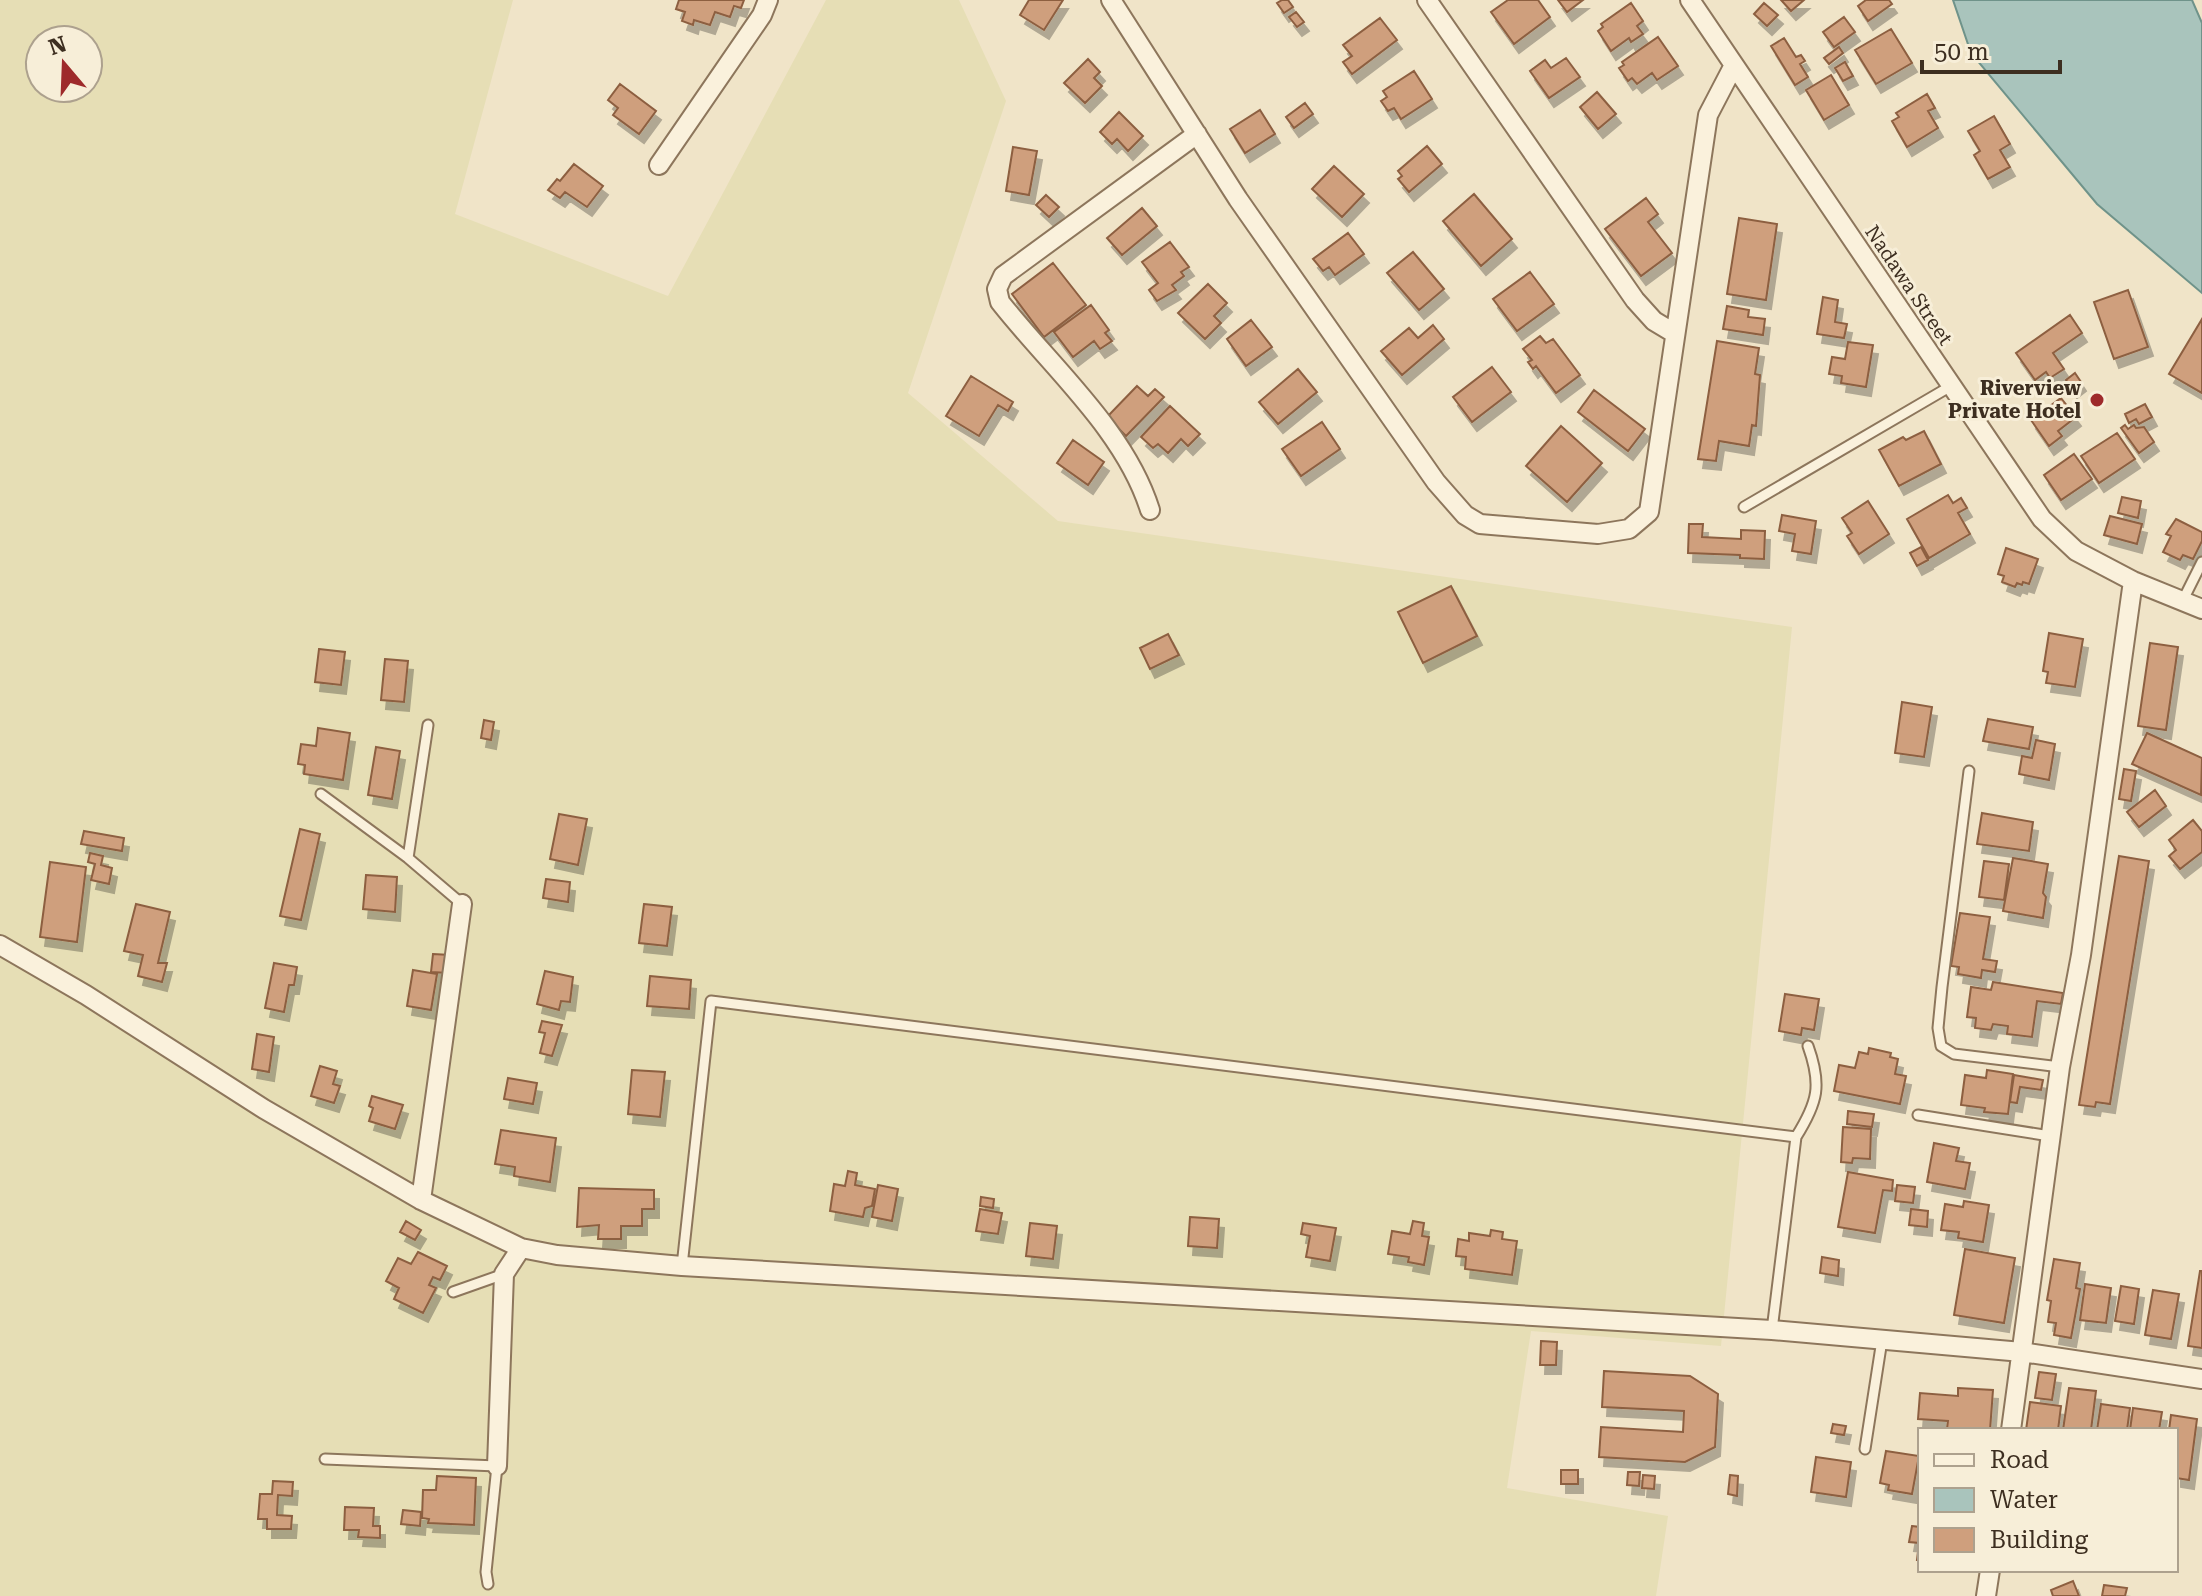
<svg xmlns="http://www.w3.org/2000/svg" width="2202" height="1596" viewBox="0 0 2202 1596" font-family="'Roboto Serif',serif">
<style>
.farmland{fill:#e6deb5;fill-rule:evenodd}
.water{fill:#a9c4bc;stroke:#6f938a;stroke-width:2}
.building{fill:#cf9f7d;stroke:#8d5f41;stroke-width:2;filter:url(#shadow)}
.lines{fill:none;stroke-linecap:round;stroke-linejoin:round}
.lane-casing{stroke:#8d765c;stroke-width:13}
.street-casing{stroke:#8d765c;stroke-width:22}
.lane{stroke:#faf1dc;stroke-width:9}
.street{stroke:#faf1dc;stroke-width:18}
.poi-dot{fill:#9e2a2b;stroke:#f7eed8;stroke-width:3}
.labels{text-anchor:middle;dominant-baseline:central;stroke-width:6;stroke-linejoin:round;paint-order:stroke}
.street-label{font-size:20px;fill:#3d2e20;stroke:#f7eed8}
.poi-label{font-size:20px;font-weight:bold;fill:#3d2e20;stroke:#f7eed8;text-anchor:end}
</style>
<defs>
<filter id="shadow"><feDropShadow dx="5" dy="9" stdDeviation="0" flood-color="#0004"/></filter>
</defs>
<rect width="100%" height="100%" fill="#f0e4c8"/>
<!-- farmland -->
<path class="farmland" d="M0,0h513l-58,214 213,82 158,-296h133l47,101 -98,292 150,128 734,106 -71,719 -190,-15 -24,157 161,28 -12,80h-1656zM40,40h48v48h-48z"/>
<!-- water -->
<path class="water" d="M1953,0h239l10,23v270l-105,-89 -126,-151z"/>
<!-- building -->
<path class="building" d="M679,0h65l-3,8 -7,-2 -4,11 -15,-5 -5,13 -16,-5 -1,5 -11,-4 3,-9 -9,-3z
M1029,0h34l-19,30 -24,-15z
M1282,0h6l5,7 -9,6 -7,-10z
M1508,0h30l12,17 -36,27 -23,-32z
M1558,0h25l-16,12z
M1781,0h23l-13,11z
M1866,0h23l3,4 -24,17 -10,-15z
M1631,3l12,18 -6,5 6,8 -12,8 -2,-4 -18,13 -13,-20 5,-4 -2,-3z
M1764,3l14,12 -11,11 -13,-12z
M1296,12l8,10 -7,5 -8,-10z
M1844,17l11,15 -21,15 -11,-15z
M1380,18l17,22 -45,34 -9,-12 9,-6 -9,-11z
M1891,29l21,34 -36,21 -21,-34z
M1658,37l20,29 -21,14 -5,-7 -15,11 -5,-6 -4,3 -9,-13 5,-3 -2,-3z
M1784,38l12,19 5,-2 4,6 -5,3 8,13 -13,8 -24,-39z
M1839,47l4,6 -14,11 -5,-6z
M1566,58l14,19 -31,21 -19,-27 15,-11 6,8z
M1088,59l12,13 -6,6 8,8 -17,17 -21,-20z
M1845,62l8,14 -10,5 -8,-13z
M1414,71l18,28 -31,20 -7,-11 -6,3 -7,-10 6,-4 -4,-6z
M1831,75l18,30 -25,15 -18,-30z
M620,84l36,27 -17,23 -26,-19 5,-7 -10,-8z
M1597,92l19,22 -18,15 -18,-22z
M1927,94l8,14 -7,3 10,17 -31,19 -15,-26 7,-4 -3,-4z
M1305,103l8,11 -19,14 -8,-11z
M1260,110l15,24 -30,19 -15,-24z
M1119,112l24,24 -15,15 -11,-12 -5,5 -12,-12z
M1994,116l16,28 -10,6 10,17 -22,12 -14,-24 6,-4 -12,-20z
M1427,146l15,18 -33,28 -11,-13 4,-3 -4,-5z
M1013,147l24,4 -8,44 -23,-4z
M574,164l29,22 -16,21 -22,-15 -5,6 -12,-8 9,-11 3,2z
M1334,166l30,28 -22,23 -30,-28z
M1474,194l38,45 -31,27 -38,-45z
M1046,195l13,12 -10,10 -13,-12z
M1646,198l12,16 -10,8 24,31 -31,23 -36,-47z
M1142,208l15,18 -35,29 -15,-17z
M1739,218l38,6 -11,76 -39,-6z
M1348,233l16,21 -29,21 -6,-8 -6,4 -10,-12z
M1170,242l19,25 -8,5 3,4 -12,9 4,5 -19,11 -8,-11 9,-7 -16,-21z
M1413,252l31,37 -25,21 -32,-37z
M1053,263l33,42 -42,32 -32,-43z
M1530,272l24,32 -37,27 -24,-32z
M1208,284l19,19 -13,13 7,7 -16,16 -27,-26z
M2128,290l20,57 -34,12 -20,-57z
M1823,297l15,3 -3,22 12,2 -3,14 -27,-4z
M1091,305l18,25 -4,3 7,8 -12,8 -6,-8 -21,16 -19,-25z
M1727,306l22,4 -1,7 17,2 -2,16 -40,-6z
M2070,315l12,18 -29,20 11,16 -14,9 -4,-6 -11,8 -19,-27z
M2202,319v74l-33,-19z
M1251,320l21,27 -26,19 -19,-27z
M1433,325l11,14 -42,36 -21,-24 28,-23 9,10z
M1540,336l6,7 7,-4 27,36 -24,18 -20,-27 -3,3 -5,-7 4,-2 -9,-11z
M1717,341l42,7 -4,26 5,1 -4,51 -4,-1 -3,21 -30,-5 -3,20 -18,-2z
M1848,342l25,3 -7,42 -25,-4 1,-7 -13,-2 3,-17 13,2z
M1492,367l19,25 -39,30 -19,-25z
M1298,369l19,23 -39,32 -19,-22z
M2075,373l6,9 -9,7 -6,-9z
M971,376l42,26 -5,9 -10,-6 -19,31 -33,-20z
M1137,386l11,10 7,-7 9,8 -38,39 -19,-19z
M1594,390l51,39 -17,22 -50,-39z
M2061,398l15,19 -18,14 4,5 -13,10 -18,-26z
M2145,404l7,13 -13,7 -3,-5 -7,4 -4,-9z
M1170,406l30,28 -12,12 -7,-7 -13,14 -10,-9 -5,4 -12,-11z
M1322,422l18,27 -39,27 -19,-27z
M2125,425l3,4 6,-4 2,3 8,-1 10,15 -15,11 -18,-25z
M1561,426l41,37 -35,39 -41,-36z
M1924,431l17,33 -42,22 -20,-36 24,-13 3,3z
M2117,433l18,26 -36,24 -18,-27z
M1073,440l31,22 -16,23 -31,-22z
M2074,454l18,25 -31,21 -17,-25z
M1948,495l5,8 8,-5 6,10 -9,5 12,21 -41,24 -22,-39z
M2122,497l19,4 -3,17 -20,-5z
M1868,501l21,33 -30,20 -12,-18 5,-3 -10,-15z
M1782,515l34,6 -5,33 -19,-3 3,-17 -16,-3z
M2110,516l32,8 -5,20 -33,-9z
M2176,519l26,13v9l-9,18 -10,-4 -3,5 -17,-8 8,-16 -5,-2z
M1689,524h14l-1,13 39,2v-9l24,1 -1,28 -24,-1v-3l-52,-2z
M1921,547l7,13 -11,6 -7,-13z
M2006,548l32,11 -9,25 -6,-2 -1,3 -5,-2 -2,4 -13,-5 2,-6 -6,-2z
M1451,586l26,50 -54,27 -25,-51z
M2049,633l34,6 -8,48 -29,-4 2,-11 -5,-1z
M1168,634l11,21 -29,14 -10,-21z
M2150,643l28,4 -12,83 -28,-4z
M319,649l26,3 -4,33 -26,-3z
M385,659l23,2 -4,41 -23,-2z
M1902,702l30,5 -8,50 -29,-4z
M1988,719l45,8 -4,22 -46,-8z
M484,720l10,2 -3,18 -10,-2z
M318,728l32,5 -7,47 -39,-6 1,-9 -7,-1 3,-20 15,2z
M2147,733l55,25 -1,37 -69,-31z
M2036,740l19,4 -6,36 -30,-6 3,-18 10,2z
M376,747l24,4 -8,48 -24,-4z
M2124,769l12,2 -5,30 -12,-2z
M2155,790l11,16 -27,21 -12,-15z
M1982,813l51,9 -4,29 -52,-7z
M559,814l28,5 -9,46 -28,-6z
M2193,820l9,11v21l-22,17 -11,-13 7,-6 -7,-10z
M300,829l20,5 -19,86 -21,-4z
M84,831l40,7 -2,13 -41,-7z
M90,853l13,3 -2,9 11,3 -3,16 -18,-4 4,-16 -7,-2z
M2119,856l30,5 -39,243 -14,-2 -1,5 -16,-2z
M2013,858l35,6 -5,29 3,4 -3,21 -40,-7z
M1984,861l25,3 -5,36 -25,-3z
M50,862l36,5 -9,75 -37,-5z
M366,875l31,2 -2,35 -32,-3z
M546,879l24,3 -2,20 -25,-4z
M136,904l34,8 -12,51h9l-5,19 -24,-6 5,-21 -19,-4z
M644,904l28,3 -5,39 -28,-3z
M1960,913l30,4 -7,42 14,2 -2,11 -13,-2 -1,8 -23,-4 1,-7 -8,-1z
M433,954l17,1 -1,18 -18,-1z
M274,963l23,4 -3,18h-5l-5,27 -19,-4z
M413,970l24,4 -6,36 -24,-4z
M545,971l28,6 -3,25 -9,-1 -2,9 -22,-6z
M650,976l41,4 -2,29 -42,-3z
M1993,982l70,11 -2,11 -24,-3 -5,36 -25,-3 1,-8 -15,-2 -2,6 -16,-2 1,-10 -9,-1 4,-30 20,3z
M1785,994l34,5 -5,31 -12,-2 -1,7 -22,-4z
M542,1021l20,4 -10,31 -12,-3 5,-20 -6,-1z
M257,1034l17,3 -5,35 -17,-3z
M1869,1048l22,5 -1,4 8,2 -3,15 11,2 -6,28 -66,-13 5,-26 16,3 4,-16 9,2z
M320,1066l17,5 -4,13 7,2 -6,17 -23,-7z
M632,1070l33,2 -5,45 -32,-3z
M1987,1070l26,4 -5,40 -24,-2 1,-4 -24,-3 4,-30 21,3z
M2014,1075l29,5 -2,10 -21,-3 -3,16 -7,-1z
M508,1078l29,5 -4,21 -29,-5z
M372,1096l31,9 -8,24 -26,-8 4,-13 -4,-2z
M1848,1111l26,3 -2,13 -25,-3z
M1843,1127l28,2 -1,30 -17,-1 -1,5 -11,-1z
M501,1130l55,8 -6,44 -36,-6 1,-9 -20,-3z
M1934,1143l25,5 -3,13 14,2 -5,26 -38,-7z
M848,1171l9,2 -2,12 20,4 -3,17 -7,2 -2,9 -33,-6 4,-27 11,2z
M1848,1172l45,8 -1,11 -9,-1 -8,43 -37,-6z
M878,1185l20,4 -6,32 -20,-4z
M1897,1185l18,2 -2,16 -18,-2z
M579,1188l75,2v19h-12v17h-21v13h-23l1,-14 -22,2z
M981,1197l13,2 -1,9 -13,-2z
M1964,1201l25,4 -6,37 -25,-4 1,-6 -18,-2 4,-26 18,3z
M980,1209l22,4 -4,21 -22,-3z
M1911,1209l17,2 -1,16 -18,-2z
M1190,1217l29,2 -2,29 -29,-2z
M406,1221l15,9 -6,10 -15,-8z
M1413,1221l11,2 -2,13 7,1 -5,28 -16,-3 1,-5 -21,-3 4,-23 18,3z
M1030,1223l27,3 -4,33 -27,-3z
M1303,1223l33,5 -6,33 -24,-4 4,-21 -9,-2z
M1491,1230l12,2 -1,7 15,2 -5,34 -47,-6 1,-12 -10,-1 2,-17 11,2v-8l21,3z
M1965,1249l50,9 -11,65 -50,-8z
M418,1252l29,14 -7,14 -7,-3 -4,8 7,3 -13,25 -29,-14 5,-11 -13,-7 12,-23 13,6z
M1822,1257l17,3 -1,16 -18,-3z
M2054,1259l26,4 -4,25 4,1 -9,49 -17,-3 2,-12 -8,-1 3,-21 -4,-1z
M2200,1271h2v77l-14,-2z
M2085,1284l26,4 -5,35 -26,-3z
M2121,1286l18,3 -5,35 -19,-3z
M2153,1290l26,4 -8,45 -26,-4z
M1541,1341l16,1 -1,23h-16z
M1604,1371l86,5 28,18 -3,53 -30,15 -86,-5 2,-30 82,5 1,-21 -82,-4z
M2039,1372l17,2 -4,26 -17,-2z
M1958,1388l35,2 -3,40 -43,-1 1,-8 -30,-2 2,-26 38,3z
M2069,1388l27,3 -5,39h-28z
M2030,1402l31,4 -3,24h-32z
M2101,1404l29,4 -3,22h-30z
M2133,1408l29,4 -3,18h-29z
M2171,1415l26,4 -8,61 -13,-2v-48h-7z
M1833,1424l13,2 -2,9 -13,-2z
M1886,1451l33,5 -7,38 -24,-4 1,-5 -9,-2z
M1816,1457l35,5 -5,35 -35,-5z
M1561,1470h17v14h-17z
M1628,1472h12l-1,14 -12,-1z
M1643,1475l12,1 -1,13 -12,-1z
M1730,1475l8,1 -1,20 -9,-2z
M437,1476l39,2 -2,47 -46,-2 1,-4 -7,-1 1,-28h13z
M273,1481l20,1 -1,14 -14,-1 -1,20 15,1 -1,13h-24v-10h-9l2,-25h12z
M345,1507l29,1 -1,18h7v12l-22,-1 1,-7h-15z
M403,1510l18,2 -1,14 -19,-2z
M1912,1526l8,1v33h-3l2,-17 -10,-1z
M2073,1581l6,15h-26l-2,-6z
M2104,1585l23,3 -2,8h-23z"/>
<g class="lines">
<!-- lane casing -->
<g class="lane-casing">
<path id="lane" d="M1744,507l207,-121
M2183,600l19,-38
M428,725l-20,133 54,46
M1969,771l-27,216 -4,41 3,18 13,8 106,13
M321,794l87,64
M1918,1115l132,21
M682,1266l29,-265 1085,136
M453,1292l51,-18
M1772,1330l24,-193c22,-35 26,-52 12,-91
M1865,1449l17,-109
M325,1459l172,7 -11,106 2,12"/>
</g>
<!-- street casing -->
<g class="street-casing">
<path id="street" d="M1111,0l127,199 198,283 29,33 15,9 118,10 31,-5 20,-17 59,-397 25,-48
M1427,0l208,300 19,21 20,12
M1690,0l352,519 34,32 57,30 69,28
M659,165l103,-150 6,-15
M1150,510c-25,-80 -99,-143 -150,-208l-3,-13 6,-13 194,-142
M0,945l86,50 178,114 157,91 100,48 36,7 125,11 1090,64 250,22 180,27
M421,1200l41,-296
M2011,1430l49,-363 21,-112 52,-374
M497,1466l7,-192 17,-26
M1986,1596l4,-26"/>
</g>
<!-- lane -->
<use href="#lane" class="lane"/>
<!-- street -->
<use href="#street" class="street"/>
</g>
<!-- markers -->
<circle class="poi-dot" cx="2097" cy="400" r="8"/>
<g class="labels">
<!-- street labels -->
<g class="street-label">
<text transform="translate(1909 285) rotate(56)">Nadawa Street</text>
</g>
<!-- poi labels -->
<g class="poi-label">
<text x="2081" y="388">Riverview<tspan x="2081" dy="23">Private Hotel</tspan></text>
</g>
</g>
<!-- legend -->
<rect x="1918" y="1428" width="260" height="144" fill="#f7eed8" stroke="#ada18e" stroke-width="2"/>
<rect x="1934" y="1454" width="40" height="12" fill="#faf1dc" stroke="#ada18e" stroke-width="2"/>
<text x="1990" y="1468" font-size="24" fill="#3d2e20">Road</text>
<rect x="1934" y="1488" width="40" height="24" fill="#a9c4bc" stroke="#ada18e" stroke-width="2"/>
<text x="1990" y="1508" font-size="24" fill="#3d2e20">Water</text>
<rect x="1934" y="1528" width="40" height="24" fill="#cf9f7d" stroke="#ada18e" stroke-width="2"/>
<text x="1990" y="1548" font-size="24" fill="#3d2e20">Building</text>
<!-- north arrow -->
<g transform="translate(64 64) rotate(341)"><circle r="38" fill="#f7eed8" stroke="#ada18e" stroke-width="2"/>
<path d="M0-6L14 30L0 20L-14 30Z" fill="#9e2a2b"/>
<text y="-12" font-size="22" font-weight="bold" text-anchor="middle" fill="#3d2e20">N</text>
</g>
<!-- scale -->
<path d="M1922 60v12h138v-12" fill="none" stroke="#3d2e20" stroke-width="4"/>
<text x="1934" y="60" font-size="24" fill="#3d2e20" stroke="#f7eed8" stroke-width="6" paint-order="stroke">50 m</text>
</svg>
